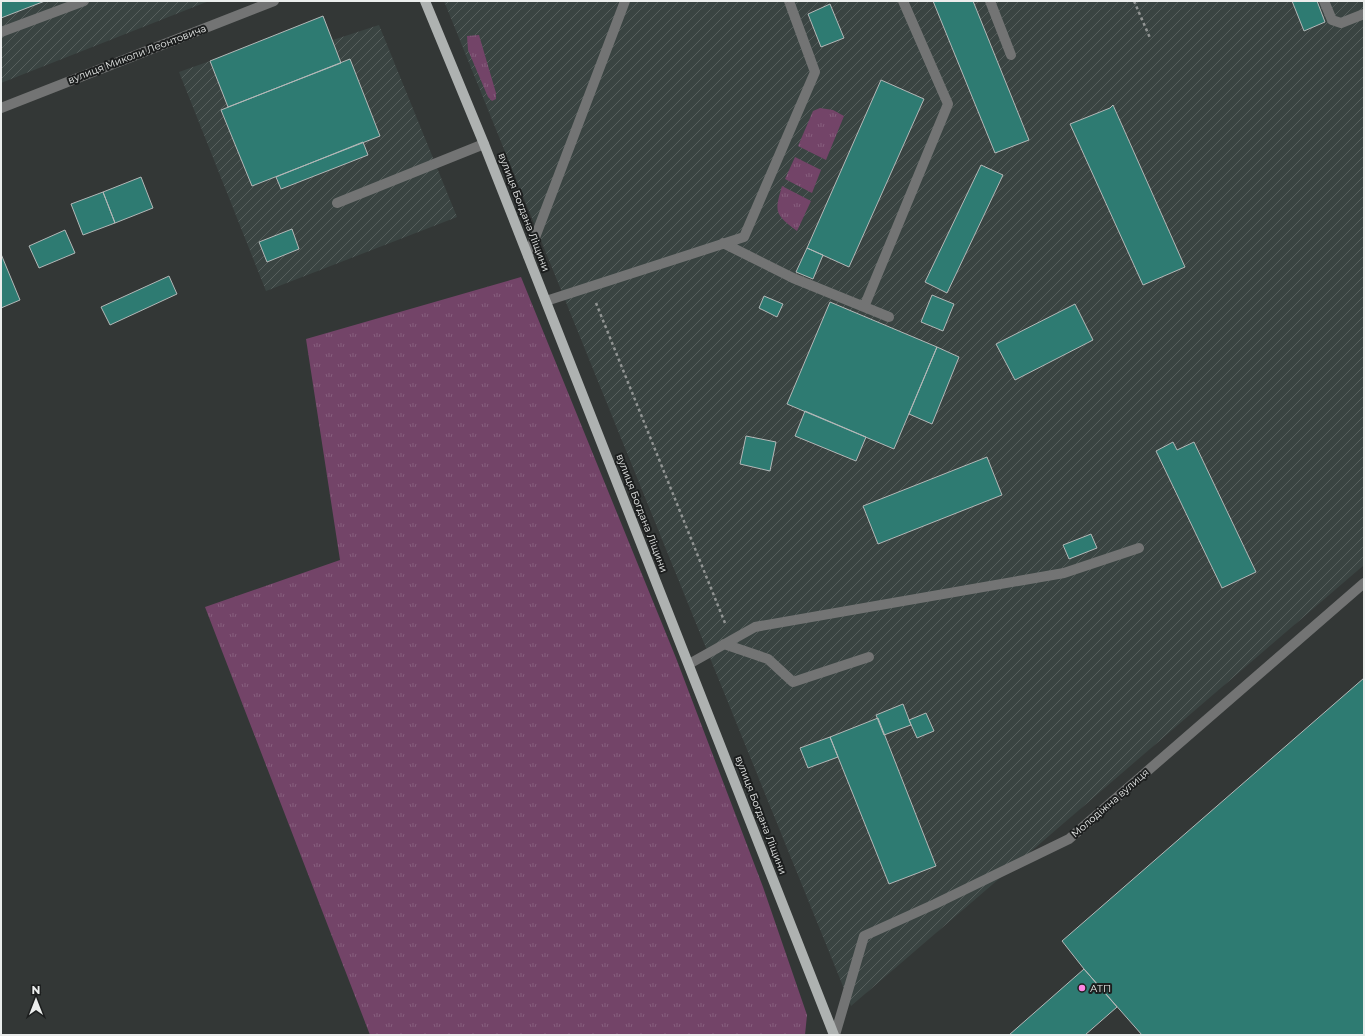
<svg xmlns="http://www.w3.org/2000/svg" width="1365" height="1036" viewBox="0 0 1365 1036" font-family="Montserrat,sans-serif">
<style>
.industrial{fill:url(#industrial-furrows)}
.grass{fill:url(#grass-tufts)}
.building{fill:#2e7b72;stroke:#b4b8b8}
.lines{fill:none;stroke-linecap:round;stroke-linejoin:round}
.path{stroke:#929594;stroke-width:2.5;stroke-dasharray:3 3;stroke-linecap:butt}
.minor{stroke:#737474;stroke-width:10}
.major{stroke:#aeb2b1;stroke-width:10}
.poi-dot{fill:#fc86e3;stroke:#1c1e1e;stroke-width:1.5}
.labels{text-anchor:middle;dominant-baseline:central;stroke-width:4;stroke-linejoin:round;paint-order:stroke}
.street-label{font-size:10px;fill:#ebedec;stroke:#1c1e1e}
.poi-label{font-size:10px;fill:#ebedec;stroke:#1c1e1e;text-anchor:start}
</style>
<defs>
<pattern id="industrial-furrows" width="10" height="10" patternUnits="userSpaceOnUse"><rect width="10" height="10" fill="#3a4442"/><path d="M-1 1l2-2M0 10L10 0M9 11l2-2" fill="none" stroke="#575f5d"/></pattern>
<pattern id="grass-tufts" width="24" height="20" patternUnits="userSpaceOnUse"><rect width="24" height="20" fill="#734468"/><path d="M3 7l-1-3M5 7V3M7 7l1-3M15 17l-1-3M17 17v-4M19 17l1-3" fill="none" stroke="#875f7e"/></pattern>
</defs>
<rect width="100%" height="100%" fill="#333736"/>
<!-- industrial -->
<path class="industrial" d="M1,1h208l-208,82z
M444,1h920v564l-513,441z
M323,16l10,24 46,-15 78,192 -191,74 -87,-219 31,-11z"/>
<!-- grass -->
<path class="grass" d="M479,35l17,58v6l-4,2 -4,-4 -20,-47 -1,-14z
M820,108l13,2 11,6 -18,44 -28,-14 15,-35z
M795,157l26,13 -9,23 -27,-14z
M782,186l29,15 -14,30c-22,-17 -23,-18 -15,-45z
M521,277l155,381 87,229 44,128 -2,20h-435l-165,-428 135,-47 -34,-221z"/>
<!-- building -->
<path class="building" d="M1,1h44l-44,17z
M933,1h40l56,139 -34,13z
M1292,1h25l8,21 -21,9z
M830,4l14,34 -23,9 -13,-33z
M323,16l18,47 -113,44 -18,-46z
M350,59l30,77 -128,50 -31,-76z
M881,80l43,19 -75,168 -42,-19z
M1113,105l72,162 -42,18 -73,-161 40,-16z
M363,142l5,13 -87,34 -5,-12z
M981,165l22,10 -56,118 -22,-11z
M141,177l12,31 -38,15 -12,-31z
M103,192l12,31 -32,12 -12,-31z
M292,229l7,20 -32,13 -8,-20z
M65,230l10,23 -36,15 -10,-22z
M807,248l16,7 -10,24 -17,-7z
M1,254l19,46 -19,8z
M169,276l8,18 -67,31 -9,-18z
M932,295l22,9 -11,27 -22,-9z
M764,296l19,8 -6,13 -18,-9z
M830,302l107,45 -43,102 -107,-45z
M1075,304l18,36 -78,40 -19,-36z
M937,347l22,10 -27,67 -23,-10z
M805,411l61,26 -10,24 -61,-25z
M746,436l30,6 -6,29 -30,-7z
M1173,442l4,8 17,-8 62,130 -34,16 -66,-137z
M987,457l15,38 -124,49 -15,-38z
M1091,534l6,14 -28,11 -6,-14z
M1364,678v357h-222l-58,-66 -22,-28z
M903,704l8,21 -27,10 -8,-20z
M926,713l8,18 -17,7 -8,-18z
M878,718l58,148 -47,18 -59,-147z
M830,737l8,20 -30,11 -8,-20z
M1084,969l33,38 -32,28h-76z"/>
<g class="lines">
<!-- path -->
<path class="path" d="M1134,1l16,37
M596,303l129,320"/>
<!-- minor -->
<path class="minor" d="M990,1l21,54
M1324,1l8,19 9,3 23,-9
M1,32l83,-31
M1,108l273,-107
M337,203l147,-59
M723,243l70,35 96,39
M528,256l97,-255
M546,301l198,-64 71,-165 -26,-71
M864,307l84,-203 -45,-103
M724,644l44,15 25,23 76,-25
M689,664l66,-37 309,-54 75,-25
M835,1035l29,-99 71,-32 134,-65 295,-256"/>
<!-- major -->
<path class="major" d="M425,1l59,143 350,891"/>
</g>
<!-- markers -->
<circle class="poi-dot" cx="1082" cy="988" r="4"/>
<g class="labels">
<!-- street labels -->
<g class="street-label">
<text transform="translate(137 54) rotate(-21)">вулиця Миколи Леонтовича</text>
<text transform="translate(524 212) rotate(69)">вулиця Богдана Ліщини</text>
<text transform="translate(642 513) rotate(69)">вулиця Богдана Ліщини</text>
<text transform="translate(1110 803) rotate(-41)">Молодіжна вулиця</text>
<text transform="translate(761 815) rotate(69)">вулиця Богдана Ліщини</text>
</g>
<!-- poi labels -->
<g class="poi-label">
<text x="1090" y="988">АТП</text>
</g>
</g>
<!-- border -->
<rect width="1365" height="1036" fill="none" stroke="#ebedec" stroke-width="4"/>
<!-- north arrow -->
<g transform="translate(36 1000)" stroke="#1c1e1e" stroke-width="3" paint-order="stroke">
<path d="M0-3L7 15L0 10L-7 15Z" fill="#ebedec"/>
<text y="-6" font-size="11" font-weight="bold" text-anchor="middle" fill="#ebedec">N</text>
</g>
</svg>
